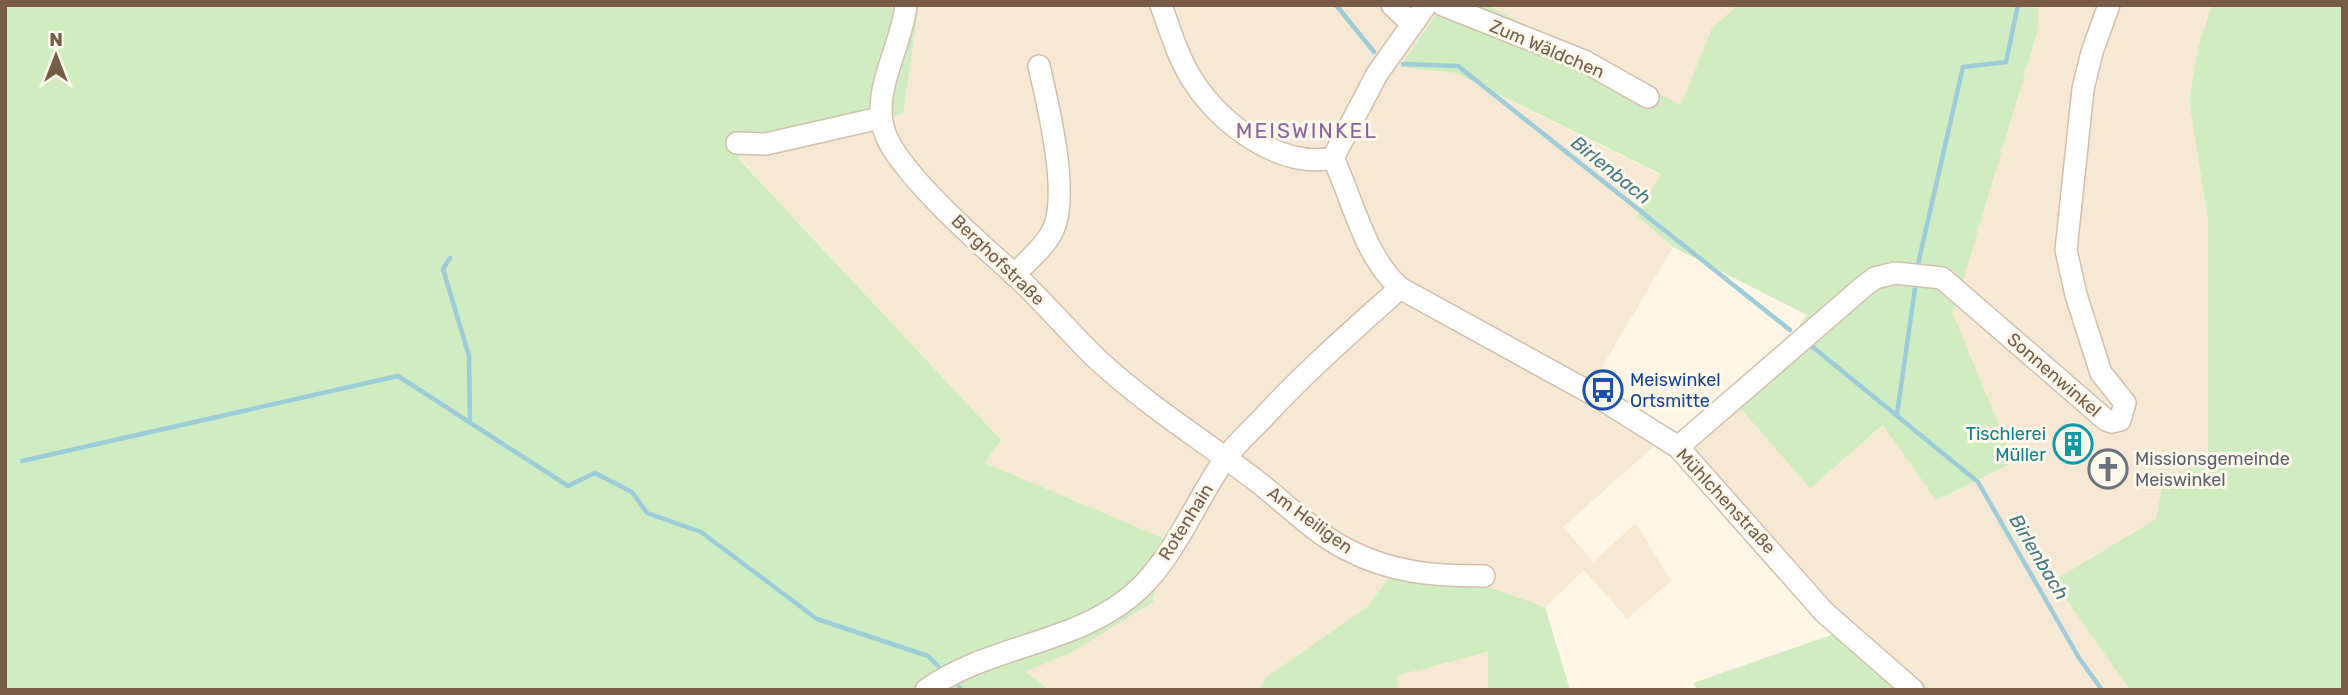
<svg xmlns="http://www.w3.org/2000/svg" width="2348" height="695" viewBox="0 0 2348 695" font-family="Rubik,sans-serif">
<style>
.residential{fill:#f6e8d2}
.green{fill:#d0ecc1}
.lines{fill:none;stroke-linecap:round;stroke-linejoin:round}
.stream{stroke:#9dcddb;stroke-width:4.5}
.minor-casing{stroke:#d2c0ac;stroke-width:24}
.minor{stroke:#fff;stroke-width:21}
.labels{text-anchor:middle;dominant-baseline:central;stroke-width:6;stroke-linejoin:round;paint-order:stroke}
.street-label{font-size:18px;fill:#785c48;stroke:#fff9ec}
.transit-label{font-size:18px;fill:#164399;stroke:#fff9ec;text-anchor:start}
.culture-label{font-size:18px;fill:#0d838f;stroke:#fff9ec;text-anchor:end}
.worship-label{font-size:18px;fill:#5b616d;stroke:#fff9ec;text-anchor:start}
.water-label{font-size:19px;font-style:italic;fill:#407b8c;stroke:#fff9ec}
.quarter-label{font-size:21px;letter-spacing:2px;fill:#8c639c;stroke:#fff9ec}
</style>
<rect width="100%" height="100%" fill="#fef5e4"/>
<!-- residential -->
<path class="residential" d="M919,5h523l-42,62 54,6 207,102 -24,41 36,31 -77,130 57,70 -90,80 30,35 43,-39 35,58 -44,38 -43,-49 -39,37 -54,-19 -99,-15 -25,34 -102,71 -6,12h-209l-26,-18 48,-20 91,-114 -178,-75 16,-23 -264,-284 166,-42z
M1488,5h250l-26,23 -31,77z
M2038,5h174l-14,43 -9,53 19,119v239l-45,21 -7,39 -103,62 77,109h-198l-78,-63 -159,-177 -1,-15 46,-27 70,79 74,-62 130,36 -62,-147 86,-285z
M1489,652l-1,38h-89l-4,-14z"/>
<!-- green -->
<path class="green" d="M5,5h914l-16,109 -166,43 264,283 -16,23 178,75 -10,64 -81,50 -47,20 25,18h-1045z
M1442,5h45l194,100 31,-77 26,-23h300v24l-85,285 61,148 -78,38 -53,-75 -73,63 -70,-80 67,-93 -134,-68 -36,-31 24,-42 -206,-101 -55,-6z
M2212,5h131v685h-213l-77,-109 103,-62 7,-39 45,-21v-239l-19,-119 9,-53z
M1392,573l99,15 54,19 25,83h-82v-38l-92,24 3,14h-140l6,-12 102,-71z
M1854,627l78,63h-235l-4,-7z"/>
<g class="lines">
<!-- stream -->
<path class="stream" d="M1336,5l38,47
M1403,64l55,2 332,264
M450,258l-7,11 26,87 1,67
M1918,264l45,-197 43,-5 12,-57
M1809,344l169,138 101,176 23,32
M1897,414l18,-126
M22,461l376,-85 170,110 27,-13 37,19 15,21 54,19 116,87 111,37 10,10
M959,687l3,3"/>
<!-- minor casing -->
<g class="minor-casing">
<path id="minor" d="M906,5c-4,42 -36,87 -21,128 13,38 96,112 128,140 30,28 56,59 85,87 50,46 106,81 160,122 28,22 57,51 88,67 45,24 89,27 138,27
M1161,5c9,25 17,53 32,76 28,43 87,88 140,77
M1392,5l20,19
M1426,5l-49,69 -44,84c20,42 31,98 67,130l200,110 78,49 146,165 89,78
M1443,5l141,56 64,36
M737,143l29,1 114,-26
M1014,275c12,-13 32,-29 39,-45 17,-36 -5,-125 -14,-164
M1678,447l185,-160 12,-9 20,-5 47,5 164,142 6,2 8,-2 5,-17 -24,-30 -25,-78 -10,-45 17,-161 9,-37 17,-47
M926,690c65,-47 155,-45 214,-102 37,-36 56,-88 85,-129 10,-14 24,-27 36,-39 43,-47 91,-89 139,-132"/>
</g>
<!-- minor -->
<use href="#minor" class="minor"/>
</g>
<!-- icons -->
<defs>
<g id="bus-ring" transform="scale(2.0125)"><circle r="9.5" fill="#fff9ec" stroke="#1a4fb4" stroke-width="1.5"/><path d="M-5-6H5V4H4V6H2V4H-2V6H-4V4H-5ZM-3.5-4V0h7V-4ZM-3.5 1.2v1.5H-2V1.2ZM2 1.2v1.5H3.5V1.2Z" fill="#1a4fb4"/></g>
<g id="building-ring" transform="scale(2.0125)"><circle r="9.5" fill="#fff9ec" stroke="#0f9aa8" stroke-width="1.5"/><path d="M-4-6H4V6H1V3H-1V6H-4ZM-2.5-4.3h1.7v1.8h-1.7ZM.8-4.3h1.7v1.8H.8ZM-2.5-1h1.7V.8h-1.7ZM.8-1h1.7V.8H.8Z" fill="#0f9aa8"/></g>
<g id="church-ring" transform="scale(2.0125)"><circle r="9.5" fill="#fff9ec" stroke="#6b7280" stroke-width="1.5"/><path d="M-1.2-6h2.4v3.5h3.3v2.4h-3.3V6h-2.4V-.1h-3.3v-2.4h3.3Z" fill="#6b7280"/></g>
</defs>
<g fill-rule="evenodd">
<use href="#bus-ring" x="1603" y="390"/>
<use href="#building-ring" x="2073" y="444"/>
<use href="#church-ring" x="2108" y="469"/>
</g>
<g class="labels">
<!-- street labels -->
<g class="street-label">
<text transform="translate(1547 49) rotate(23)">Zum Wäldchen</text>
<text transform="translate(998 260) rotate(44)">Berghofstraße</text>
<text transform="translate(2054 375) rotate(41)">Sonnenwinkel</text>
<text transform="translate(1726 501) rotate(47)">Mühlchenstraße</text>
<text transform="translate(1310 520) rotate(36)">Am Heiligen</text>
<text transform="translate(1186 522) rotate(-58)">Rotenhain</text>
</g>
<!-- transit labels -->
<g class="transit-label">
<text x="1630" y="380">Meiswinkel<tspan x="1630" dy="21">Ortsmitte</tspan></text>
</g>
<!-- culture labels -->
<g class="culture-label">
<text x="2046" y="434">Tischlerei<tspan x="2046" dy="21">Müller</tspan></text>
</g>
<!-- worship labels -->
<g class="worship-label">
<text x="2135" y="459">Missionsgemeinde<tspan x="2135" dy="21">Meiswinkel</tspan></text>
</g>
<!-- water labels -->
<g class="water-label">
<text transform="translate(1611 170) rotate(39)">Birlenbach</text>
<text transform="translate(2039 557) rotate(59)">Birlenbach</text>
</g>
<!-- quarter labels -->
<g class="quarter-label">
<text x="1307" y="130">MEISWINKEL</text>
</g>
</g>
<!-- border -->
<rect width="2348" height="695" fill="none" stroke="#785c48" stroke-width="14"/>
<!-- north arrow -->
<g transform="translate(56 56)" stroke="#fff9ec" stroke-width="5" paint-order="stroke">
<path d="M0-5L12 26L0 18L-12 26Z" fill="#785c48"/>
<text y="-10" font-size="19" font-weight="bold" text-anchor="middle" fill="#785c48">N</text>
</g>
</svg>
